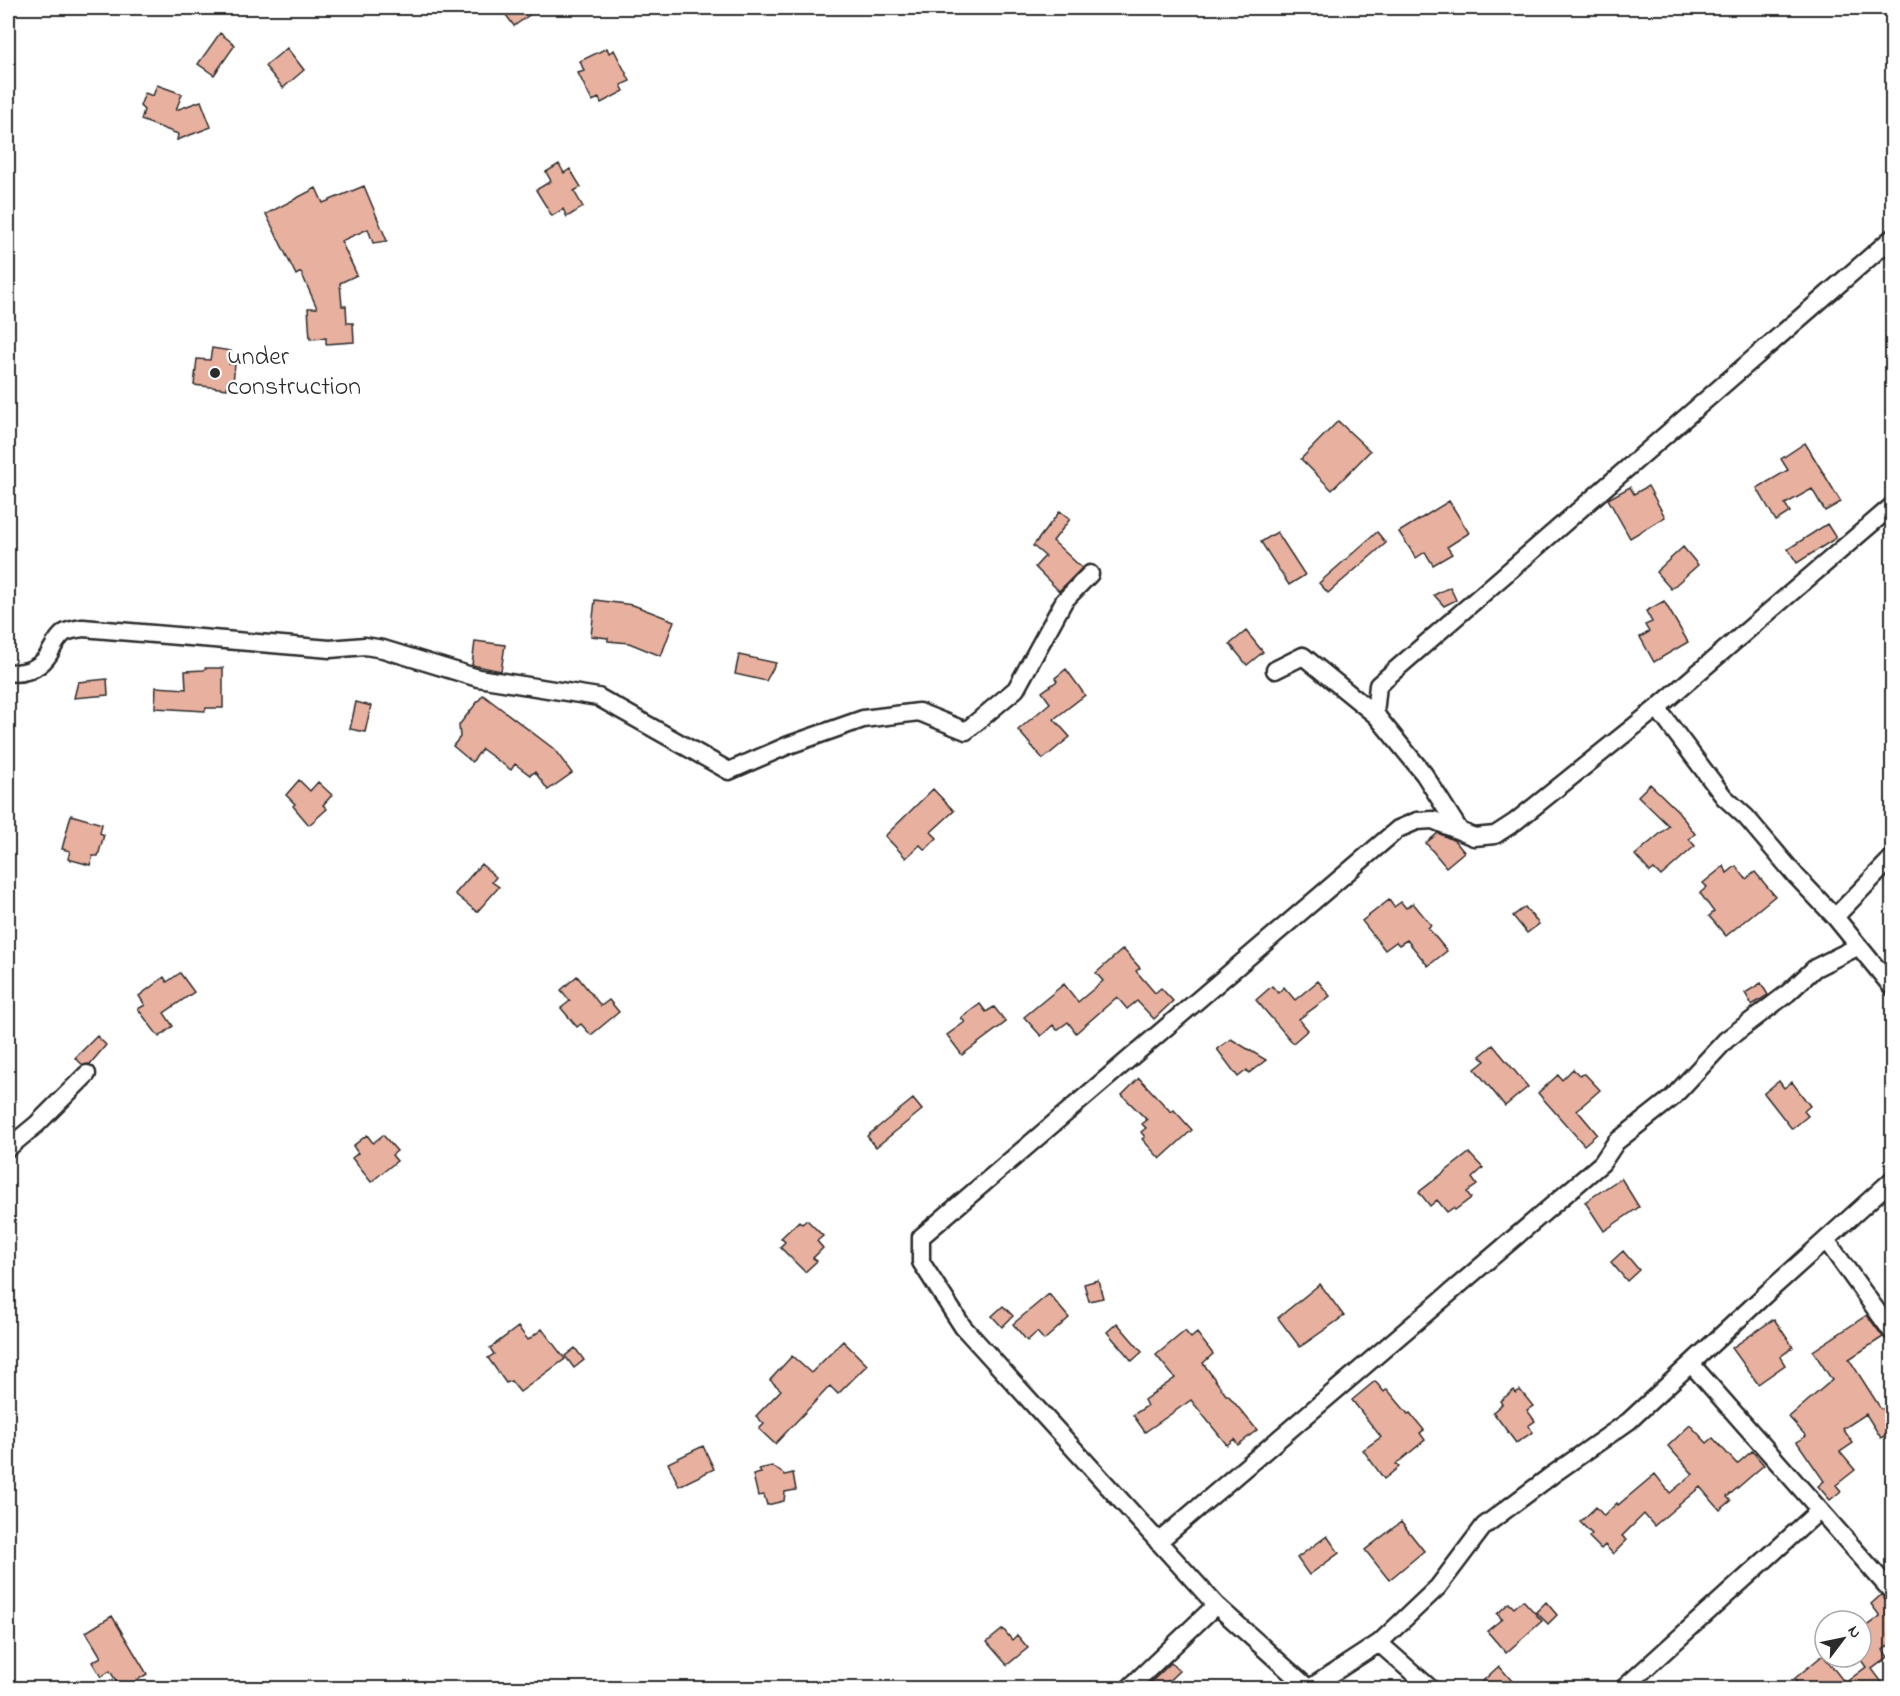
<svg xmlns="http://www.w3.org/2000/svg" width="1900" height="1696" viewBox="0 0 1900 1696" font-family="'Indie Flower',sans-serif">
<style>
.building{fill:#e8b09f;stroke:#2b2b2b;stroke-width:1.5}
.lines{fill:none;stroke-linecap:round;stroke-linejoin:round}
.minor-casing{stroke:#2b2b2b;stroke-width:21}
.minor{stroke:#fff;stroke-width:16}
.poi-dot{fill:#2b2b2b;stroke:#fff;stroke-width:2}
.labels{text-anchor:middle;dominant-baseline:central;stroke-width:4.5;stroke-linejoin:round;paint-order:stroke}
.poi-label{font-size:26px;fill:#2b2b2b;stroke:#fff;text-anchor:start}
</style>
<rect width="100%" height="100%" fill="#fff"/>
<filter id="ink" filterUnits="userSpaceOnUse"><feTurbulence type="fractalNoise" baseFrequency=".0167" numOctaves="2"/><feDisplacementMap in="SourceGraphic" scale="12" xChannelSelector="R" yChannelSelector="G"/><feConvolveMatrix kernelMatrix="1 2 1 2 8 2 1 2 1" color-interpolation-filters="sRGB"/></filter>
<g filter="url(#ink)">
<!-- building -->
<path class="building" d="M501,8h38l-25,18z
M220,33l15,12 -21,30 -16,-11z
M287,48l17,22 -21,18 -18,-22z
M607,48l2,5 5,-3 16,31 -9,4 3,6 -23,12 -2,-5 -7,3 -14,-28 6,-2 -4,-10z
M157,85l25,9 -6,16 25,-9 10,26 -34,13 1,-6 -37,-14 3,-10 -4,-4 5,-13 8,3z
M559,164l5,9 6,-4 11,18 -7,4 9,16 -16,10 -4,-8 -11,7 -16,-26 15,-9 -5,-9z
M364,186l23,55 -14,2 -5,-14 -27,12 16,34 -17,8 2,23h4l1,17h6l1,19 -28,2v-6l-16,1 -2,-31h9l-16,-36 -5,3 -30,-61 50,-26 7,15z
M212,348l19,3 -2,13h6l-2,18 -5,-1 -1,8 -33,-4 3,-26 13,1z
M1338,421l32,30 -38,39 -31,-31z
M1805,443l36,59 -16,9 -13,-22 -27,15 5,8 -14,9 -19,-33 31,-18 -7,-11z
M1648,486l17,31 -35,21 -22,-39 22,-12 4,7z
M1449,501l20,32 -22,14 5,7 -19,11 -8,-13 -9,6 -17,-26z
M1060,511l10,8 -17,22 29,27 -23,23 -24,-24 10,-11 -12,-10z
M1827,524l9,14 -39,25 -9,-14z
M1277,532l28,43 -16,10 -28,-43z
M1377,532l9,11 -58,50 -9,-10z
M1683,547l15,18 -27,24 -15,-17z
M1450,587l6,13 -12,6 -10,-11z
M595,600l38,5 41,16 -13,35 -32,-13 -21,-2v-3l-17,-2z
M1664,601l24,41 -34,20 -14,-25 9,-5 -4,-7 7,-3 -6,-11z
M1246,631l17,21 -16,13 -17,-21z
M475,641l30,4 -4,26 -29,-6z
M739,655l37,8 -10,18 -31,-7z
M205,668h18v40h-17l-1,3 -50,-3 1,-21 30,2 -1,-18 19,-1z
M1066,669l19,26 -31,24 16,18 -27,22 -25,-29 32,-27 -8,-11 15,-11 -2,-3z
M107,679l1,16 -34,3 4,-16z
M483,695l71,54 18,24 -24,17 -13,-18 -5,3 -15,-11 -4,6 -29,-21 -10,13 -19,-16 7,-9 -1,-12z
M356,702l15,4 -6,26 -15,-3z
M299,780l11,11 8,-9 14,13 -9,10 4,4 -18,16 -16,-19 2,-2 -9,-9z
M1650,784l28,27 17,23 -6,5 6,7 -34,30 -7,-7 -4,3 -15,-17 34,-29 -31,-30z
M933,789l21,22 -23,21 6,6 -12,12 -5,-5 -14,13 -21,-22z
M71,815l31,9 -2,9 4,2 -6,21h-5l-3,9 -22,-6 2,-8 -8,-2z
M1438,833l17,8 9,11 -18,15 -20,-24z
M481,864l15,13 -4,5 7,5 -22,25 -22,-18z
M1724,866l3,7 9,-7 10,13 9,-7 20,24 -49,40 -17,-20 5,-4 -14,-19 7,-6 -4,-4z
M1389,900l5,7 7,-5 5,6 7,-5 18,22 -3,3 19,23 -19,15 -21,-26 -8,5 -3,-3 -11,8 -23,-29z
M1525,907l14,17 -12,9 -14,-17z
M1123,949l17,19 -4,3 19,22 6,-5 12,13 -19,18 -17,-18 -10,8 -10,-12 -41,36 -8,-11 -11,8 -4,-5 -12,11 -17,-19 40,-33 14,18 25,-21 -7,-8z
M180,973l14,19 -30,21 9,13 -14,11 -21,-28 7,-4 -6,-9 25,-19 3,5z
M577,976l24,30 8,-6 10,12 -28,23 -10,-11 -4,3 -16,-19 9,-7 -9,-11z
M1318,981l12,15 -31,23 9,11 -15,13 -37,-43 16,-14 6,7 6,-6 11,13z
M1761,983l7,12 -16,10 -7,-12z
M980,1004l6,8 8,-5 12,15 -44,33 -15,-20 18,-13 -4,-4z
M97,1036l9,9 -16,19 -7,1 -8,-7z
M1231,1039l35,21 -17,13 -2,-3 -9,7 -21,-28z
M1493,1045l35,42 -23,19 -30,-37 10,-8 -5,-5z
M1573,1069l6,6 6,-1 15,16 -23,20 20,24 -13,11 -46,-52 20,-18 4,5z
M1139,1078l32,34 3,-2 18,20 -32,29 -18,-20 3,-2 -4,-5 5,-4 -4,-4 5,-4 -25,-25z
M1779,1081l5,7 8,-6 18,24 -6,5 4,5 -16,13 -28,-36z
M913,1099l9,11 -46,37 -9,-11z
M367,1135l6,8 10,-8 14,16 -5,4 5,6 -26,21 -19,-24 6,-5 -5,-7z
M1469,1153l14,15 -11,10 5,7 -10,7 4,6 -16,12 -2,-2 -6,4 -10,-12 -7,6 -11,-14z
M1621,1178l18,29 -35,24 -19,-29z
M807,1220l16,16 -6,5 6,7 -10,10 4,3 -12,11 -25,-25 5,-5 -4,-4 18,-17 3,3z
M1623,1251l16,19 -12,11 -16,-19z
M1098,1280l5,18 -14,3 -5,-17z
M1320,1284l24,32 -44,31 -22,-29z
M1049,1294l20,24 -25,22 -7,-8 -10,9 -14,-17z
M1003,1306l10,10 -11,11 -10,-11z
M1867,1315l16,22 -34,22 32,50 12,-7v29l-12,7 -15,-24 -23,15 10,14 -13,9 15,18 -19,15 5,6 -11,9 -12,-14 6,-5 -27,-39 9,-6 -17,-19 43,-37 -19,-29z
M1774,1319l19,28 -13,10 5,8 -27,19 -26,-36z
M1117,1323l25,29 -10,9 -25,-29z
M518,1327l10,13 14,-11 23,30 -45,33 -9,-11 -5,2 -18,-25 6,-4 -4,-6z
M1185,1331l6,7 6,-5 16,21 -10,9 23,32h2l29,35 -19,15 -4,-6 -7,6 -36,-45 -46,32 -12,-17 14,-9 -3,-6 31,-22 -19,-23z
M843,1341l24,24 -29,29 -8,-8 -55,58 -16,-15 5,-5 -8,-8 25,-26 -11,-10 22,-24 19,17z
M575,1348l9,12 -10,8 -9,-12z
M1375,1381l9,11 3,-3 21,25 2,-1 14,17 -4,3 5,7 -29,24 3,3 -15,12 -21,-29 18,-13 -29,-37z
M1514,1390l2,3 4,-3 13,16 -6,4 8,11 -7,5 5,6 -17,11 -23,-31 9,-8 -2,-3z
M1690,1425l17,18 6,-5 24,26 15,-13 12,14 -37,32 4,4 -11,9 -20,-23 -46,39 -10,-12 -22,22 5,4 -14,14 -8,-9 -4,4 -12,-12 3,-3 -12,-12 16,-15 8,9 13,-13 1,2 37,-31 15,19 23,-19 -25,-28z
M703,1446l11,23 -35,17 -11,-23z
M772,1466l13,9 8,-2 3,17 -11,2 -1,9 -17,4 -3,-10 -6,1 -5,-21 8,-2 -2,-4z
M1401,1522l23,29 -35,29 -24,-30z
M1327,1536l12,17 -30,22 -12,-17z
M1881,1595l12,8v39l-10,8 5,7 -16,12 15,20h-85l-8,-10 29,-24 22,28 21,-16 -5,-7v-30l19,-14 -9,-12z
M1523,1600l19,21 -36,32 -19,-22 15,-12 -5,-5 12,-11 5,5z
M1546,1602l11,13 -9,9 -12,-12z
M112,1616l35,58 -24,15h-2l-11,-18 -9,6 -9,-15 9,-5 -15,-25z
M1003,1629l9,11 5,-5 11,13 -21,17 -20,-23z
M1171,1663l8,8 -19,18h-9l-3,-4z
M1499,1666l20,23h-45z"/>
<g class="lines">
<!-- minor casing -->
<g class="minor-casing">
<path id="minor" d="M1892,506l-235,202 67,89 22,20 50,59 39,41 57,70
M1275,670l28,-14 75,61
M8,672c14,3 30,-3 39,-15 6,-8 8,-17 17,-24 5,-3 12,-4 19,-5l247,21 35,-3 18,3 95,29 120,19 131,74 60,-26 74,-26 56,-7 47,19 50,-42 48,-88 26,-27
M1460,831l-36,-57 -49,-60 3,-29 514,-447
M1835,917l57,-59
M8,1148l29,-24 50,-50
M1826,1240l66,92
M1692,1365l200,227
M1158,1542l444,-379 14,-21 56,-44 54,-58 62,-47 27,-25 44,-22
M1216,1605l-253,-278 -42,-65v-25l477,-408 19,-8 16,-1 41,17 21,-2 20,-13 142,-114
M1379,1643l59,-56 46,-61 68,-51 77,-54 139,-129 124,-112
M1129,1688l87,-83 92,83
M1310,1688l69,-45 51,45
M1624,1688l196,-178"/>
</g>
<!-- minor -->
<use href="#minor" class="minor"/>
</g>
</g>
<!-- markers -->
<circle class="poi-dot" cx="215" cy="373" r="6"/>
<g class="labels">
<!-- poi labels -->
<g class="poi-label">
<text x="227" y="358">under<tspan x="227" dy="30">construction</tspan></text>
</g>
</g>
<!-- margin -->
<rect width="1900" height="1696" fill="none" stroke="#fff" stroke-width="30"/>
<rect x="15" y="15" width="1870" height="1666" fill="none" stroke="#2b2b2b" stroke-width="2" filter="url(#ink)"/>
<!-- north arrow -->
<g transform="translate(1843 1639) rotate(58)"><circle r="28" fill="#ffffff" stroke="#aaaaaa" stroke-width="1.5"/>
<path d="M0-4.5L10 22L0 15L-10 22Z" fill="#2b2b2b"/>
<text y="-9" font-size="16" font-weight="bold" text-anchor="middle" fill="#2b2b2b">N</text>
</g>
</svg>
